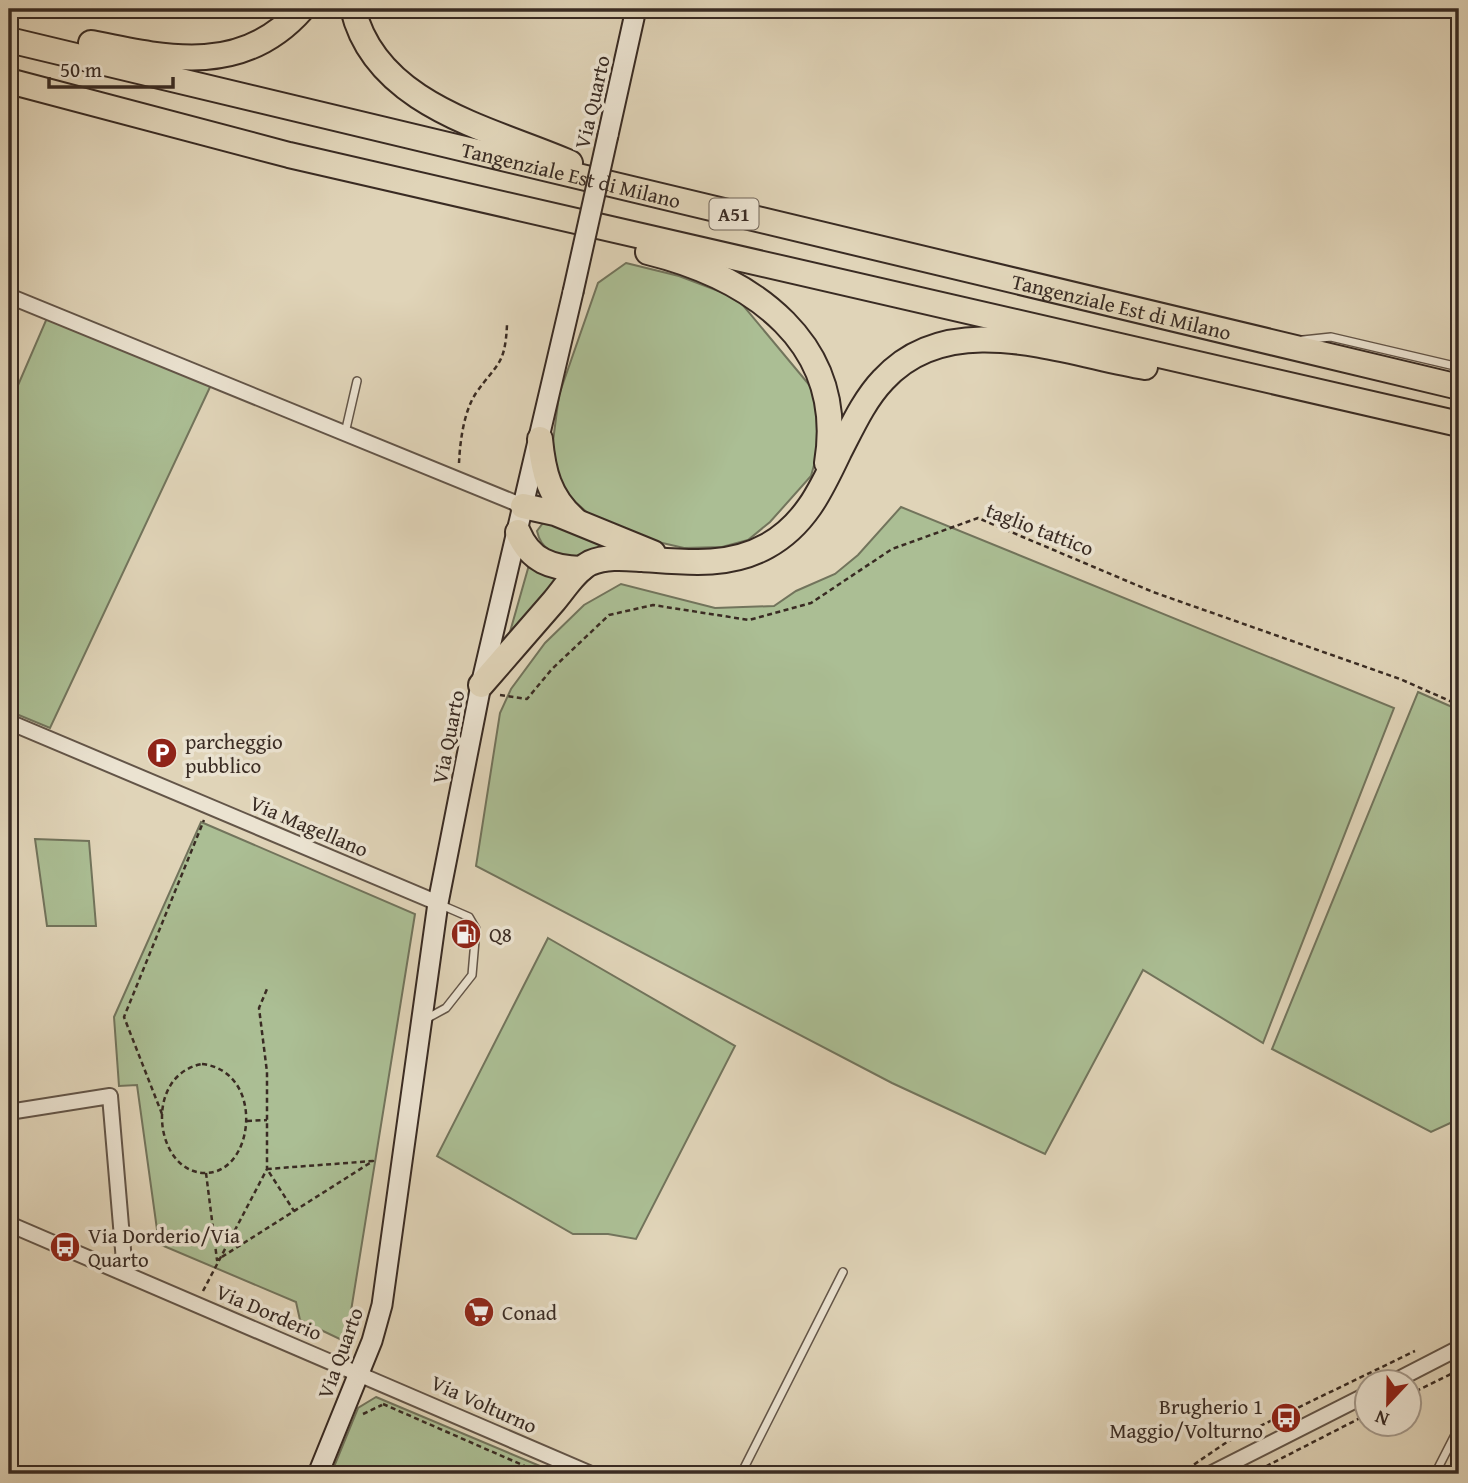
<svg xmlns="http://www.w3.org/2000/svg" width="1468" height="1483" viewBox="0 0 1468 1483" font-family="'Gentium Book Plus',serif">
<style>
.green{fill:#abbe94;stroke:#72745c;stroke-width:2}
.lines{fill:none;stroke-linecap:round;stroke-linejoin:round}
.lane-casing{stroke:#635548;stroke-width:10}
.street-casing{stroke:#635548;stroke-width:18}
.secondary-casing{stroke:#392b23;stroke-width:23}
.highway-casing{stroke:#392b23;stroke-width:28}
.path{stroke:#392b23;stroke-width:2.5;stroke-dasharray:5 3.5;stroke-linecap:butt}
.lane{stroke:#ebe3d1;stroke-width:7}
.street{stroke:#ebe3d1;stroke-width:14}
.secondary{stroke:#ebe3d1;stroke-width:19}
.highway{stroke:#e0d4b8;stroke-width:24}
.secondary-bridge-casing{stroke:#392b23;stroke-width:23;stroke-linecap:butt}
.secondary-bridge{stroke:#ebe3d1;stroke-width:19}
.labels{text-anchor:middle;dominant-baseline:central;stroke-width:7;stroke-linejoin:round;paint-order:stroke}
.shield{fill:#ebe3d1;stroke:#6e6257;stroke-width:2}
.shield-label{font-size:19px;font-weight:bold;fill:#392b23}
.street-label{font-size:21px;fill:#392b23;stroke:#ebe3d1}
.poi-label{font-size:21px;fill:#392b23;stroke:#ebe3d1;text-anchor:start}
</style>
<rect width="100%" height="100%" fill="#e0d4b8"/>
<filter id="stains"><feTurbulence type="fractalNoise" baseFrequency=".00286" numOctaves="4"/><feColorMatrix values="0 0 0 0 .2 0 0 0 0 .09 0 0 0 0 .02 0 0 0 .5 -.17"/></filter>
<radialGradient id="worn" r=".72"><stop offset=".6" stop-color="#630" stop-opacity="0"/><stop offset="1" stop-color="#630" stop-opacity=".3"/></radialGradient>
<!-- green -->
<path class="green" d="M626,263l53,13 58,22 79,95 5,47 -10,36 -41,46 -22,18 -26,7 -38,1 -39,-9 -54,-23 -29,-26 -10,-41 7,-54 39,-112z
M47,318l164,67 -161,343 -41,-17v-305z
M901,507l493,201 -131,335 -120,-73 -98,184 -153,-71 -416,-217 24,-153 11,-24 34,-46 39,-38 37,-21 94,24 59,-2 22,-15 39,-17 23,-19z
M546,519l53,24 8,5 -25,13c-20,-5 -40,-6 -45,-30z
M529,565l30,14 -51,60z
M1418,692l41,18v409l-28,13 -159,-83z
M201,822l214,92 -69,428 -46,-22 -4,-18 -137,-58 -22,-159 -18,1 -5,-69z
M35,839l54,2 7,85h-49z
M548,938l187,108 -99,193 -28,-5h-35l-136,-78z
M376,1397l183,77h-228l27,-66z"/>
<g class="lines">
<!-- lane casing -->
<g class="lane-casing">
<path id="lane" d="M1303,340l28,-3 128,30
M345,433l12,-52
M424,1020l22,-12 26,-33 4,-46 -7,-12 -30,-13
M741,1474l102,-202
M1435,1474l24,-47"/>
</g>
<!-- street casing -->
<g class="street-casing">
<path id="street" d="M9,296l514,210
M9,722l429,181
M9,1112l101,-16 15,177
M9,1224l582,250
M1393,1382l66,-34
M1210,1474l156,-79"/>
</g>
<!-- secondary casing -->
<g class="secondary-casing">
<path id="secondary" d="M608,135l28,-126
M318,1474l54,-133 10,-36 56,-402 43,-218 92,-393"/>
</g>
<!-- highway casing -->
<g class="highway-casing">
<g id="highway">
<path d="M353,9c23,97 139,120 217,154"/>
<path id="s1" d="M9,40l1450,347"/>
<path d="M91,43c77,16 152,33 211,-34"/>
<path d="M9,81l280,74 1170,269"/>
<path d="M648,252c105,26 199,91 179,211"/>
<path d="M540,439c3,32 9,58 34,80"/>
<path d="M523,506l32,7 98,40"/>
<path d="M518,532c12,29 34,36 63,37"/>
<path d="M481,685c24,-28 49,-56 73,-84 11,-13 21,-30 36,-38 17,-7 35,-5 52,-4 42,3 86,9 125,-13 38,-21 54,-56 72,-94 13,-25 25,-52 44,-72 67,-74 180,-27 262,-13"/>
</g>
</g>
<!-- path -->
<path class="path" d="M459,463c1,-22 5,-52 17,-70 21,-30 29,-27 31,-68
M500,695l27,4 25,-30 57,-54 44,-10 96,15 62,-17 81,-54 86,-31 175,74 247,87 59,26
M202,1064c64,7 53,111 2,109 -50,-2 -61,-98 -2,-109z
M162,1114l-38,-97 80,-197
M247,1121l20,-1
M206,1173l11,87 156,-99 -106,8 27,42
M203,1291l64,-122v-97l-8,-64 8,-19
M1408,1395l51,-25
M383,1404l160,70
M363,1414l19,-9
M1180,1474l47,-32 188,-91
M1251,1474l115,-59"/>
<!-- lane -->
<use href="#lane" class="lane"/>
<!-- street -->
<use href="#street" class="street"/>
<!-- secondary -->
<use href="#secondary" class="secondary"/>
<!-- highway -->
<use href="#highway" class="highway"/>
<!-- secondary-bridge casing -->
<g class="secondary-bridge-casing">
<path id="secondary-bridge" d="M573,292l35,-157"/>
</g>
<!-- secondary-bridge -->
<use href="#secondary-bridge" class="secondary-bridge"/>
</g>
<!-- icons -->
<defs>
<g id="parking-disc" transform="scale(1.575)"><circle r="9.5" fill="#8f2418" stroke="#ebe3d1"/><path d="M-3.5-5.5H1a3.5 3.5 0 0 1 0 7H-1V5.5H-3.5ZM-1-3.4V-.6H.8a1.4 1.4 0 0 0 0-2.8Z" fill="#fff"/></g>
<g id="fuel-disc" transform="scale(1.575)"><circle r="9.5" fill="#8f2418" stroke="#ebe3d1"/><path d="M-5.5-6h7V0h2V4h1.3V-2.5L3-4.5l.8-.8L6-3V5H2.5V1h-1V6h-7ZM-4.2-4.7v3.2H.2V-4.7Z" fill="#fff"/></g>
<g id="bus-disc" transform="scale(1.575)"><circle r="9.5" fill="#8f2418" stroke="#ebe3d1"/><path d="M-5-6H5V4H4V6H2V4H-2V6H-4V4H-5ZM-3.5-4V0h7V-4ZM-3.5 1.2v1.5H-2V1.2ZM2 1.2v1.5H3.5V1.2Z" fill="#fff"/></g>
<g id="supermarket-disc" transform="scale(1.575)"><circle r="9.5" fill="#8f2418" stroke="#ebe3d1"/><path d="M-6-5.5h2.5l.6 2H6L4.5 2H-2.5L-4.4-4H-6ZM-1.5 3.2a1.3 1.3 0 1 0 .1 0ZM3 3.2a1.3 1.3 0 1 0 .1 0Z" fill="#fff"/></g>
</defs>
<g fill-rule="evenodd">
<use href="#parking-disc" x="162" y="753"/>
<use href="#fuel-disc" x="466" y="934"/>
<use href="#bus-disc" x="65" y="1247"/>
<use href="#supermarket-disc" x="479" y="1312"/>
<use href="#bus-disc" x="1286" y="1418"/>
</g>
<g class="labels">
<!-- shield labels -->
<rect class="shield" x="709.5" y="198.5" width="49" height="31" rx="5"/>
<g class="shield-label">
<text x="734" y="214">A51</text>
</g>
<!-- street labels -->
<g class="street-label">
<text transform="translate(592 102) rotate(-77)">Via Quarto</text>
<text stroke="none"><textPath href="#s1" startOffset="578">Tangenziale Est di Milano</textPath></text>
<text stroke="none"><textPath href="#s1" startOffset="1144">Tangenziale Est di Milano</textPath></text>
<text transform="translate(1040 529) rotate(21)">taglio tattico</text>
<text transform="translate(448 737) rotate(-79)">Via Quarto</text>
<text transform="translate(309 826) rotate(23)">Via Magellano</text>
<text transform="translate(269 1312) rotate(23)">Via Dorderio</text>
<text transform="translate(340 1353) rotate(-70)">Via Quarto</text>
<text transform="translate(484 1404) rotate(24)">Via Volturno</text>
</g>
<!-- poi labels -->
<g class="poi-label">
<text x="185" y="741">parcheggio<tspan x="185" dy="24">pubblico</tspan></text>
<text x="489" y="934">Q8</text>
<text x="88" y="1235">Via Dorderio/Via<tspan x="88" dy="24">Quarto</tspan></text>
<text x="502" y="1312">Conad</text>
<text x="1263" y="1406" text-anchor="end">Brugherio 1<tspan x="1263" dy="24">Maggio/Volturno</tspan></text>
</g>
</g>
<!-- margin -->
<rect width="1468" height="1483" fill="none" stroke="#e0d4b8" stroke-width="35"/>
<rect x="10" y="10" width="1447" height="1462" fill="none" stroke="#392b23" stroke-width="3.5"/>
<rect x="18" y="18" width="1433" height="1448" fill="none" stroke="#392b23" stroke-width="2"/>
<!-- north arrow -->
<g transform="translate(1388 1403) rotate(202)"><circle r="33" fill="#ebe3d1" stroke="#a4998b" stroke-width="2"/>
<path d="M0-5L12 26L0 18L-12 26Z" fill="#8f2418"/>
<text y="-10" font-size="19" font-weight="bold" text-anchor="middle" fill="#392b23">N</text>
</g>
<!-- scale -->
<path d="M49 77v10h124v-10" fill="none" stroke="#392b23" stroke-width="3.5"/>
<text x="60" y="77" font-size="21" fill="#392b23" stroke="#ebe3d1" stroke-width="5" paint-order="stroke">50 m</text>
<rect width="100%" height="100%" filter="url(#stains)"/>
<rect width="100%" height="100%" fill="url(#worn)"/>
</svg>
